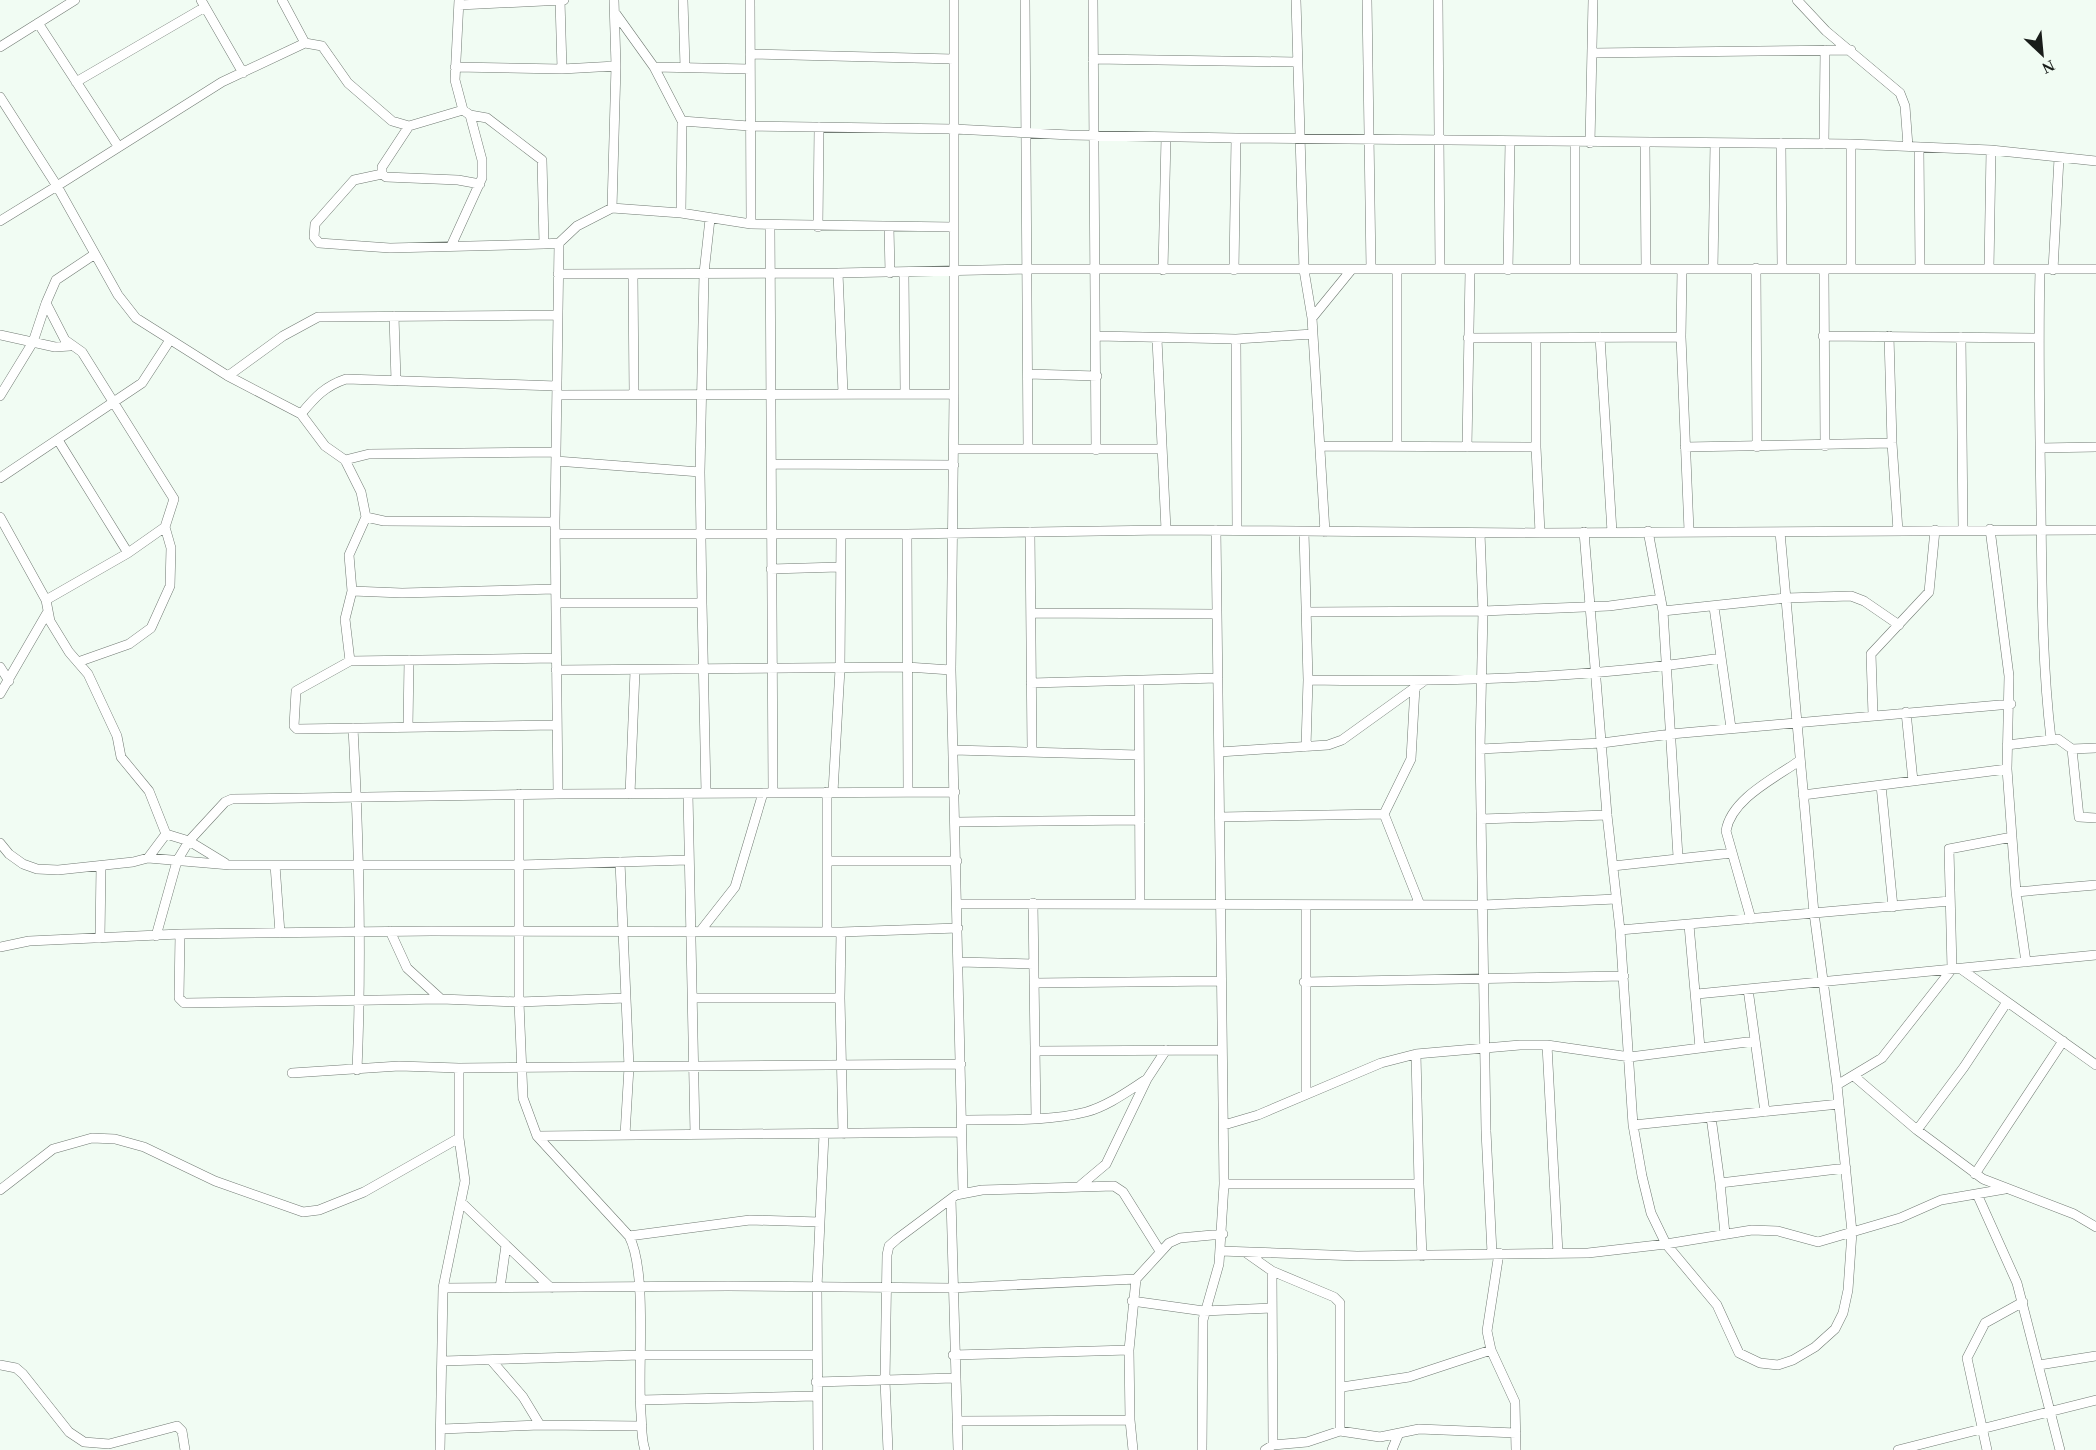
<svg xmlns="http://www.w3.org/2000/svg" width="2096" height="1450" viewBox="0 0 2096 1450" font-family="'Times New Roman',serif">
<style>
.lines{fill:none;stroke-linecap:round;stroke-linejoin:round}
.minor-casing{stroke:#717a73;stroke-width:10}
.minor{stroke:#fff;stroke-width:9}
</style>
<rect width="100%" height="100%" fill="#f1fcf3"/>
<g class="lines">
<!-- minor casing -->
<g class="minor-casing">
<path id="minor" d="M201,0l42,73
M282,0l23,43
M459,0l-4,80 8,30 7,5 17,3 55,42 2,84
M560,0l2,69
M683,0l2,67
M750,0l1,224
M954,0v394l-3,276 12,522
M1025,0l3,449
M1093,0l3,450
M1296,0l8,270 8,48 13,214
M1367,0l4,269
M1438,0l2,269
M1797,0l29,31 74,62 5,13 3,40
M459,5l105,-5
M616,14l38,53 28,54 67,5 205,3 116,6 166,3 615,6 140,6 105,11
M38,23l80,123
M0,47l75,-47
M1592,53l259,-3
M750,54l204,5
M1093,59l204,3
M455,67l107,2 54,-3
M654,67l96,2
M76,82l129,-75
M0,97l57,89 165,-104 83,-39 17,3 26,37 44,38 17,5 54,-16
M1590,143l3,-143
M1645,143l1,126
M1781,143l1,125
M1824,144l1,-94
M1851,144v124
M1919,147l1,121
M382,174v-7l27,-41
M480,184l-22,-4 -72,-3 -4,-3 -28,6 -39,44 -1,13 5,6 71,5 154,-4 15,-1 18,-17 35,-18 69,5 1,-92
M612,208l4,-142 -2,-66
M681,213l70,11 203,3
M0,221l57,-35 61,109 18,23 92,58 73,38 24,32 20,14 16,32 5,25 18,4 171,1
M770,225l3,568
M818,227l1,-100
M889,227l1,46
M451,246l31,-68v-18l-12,-45
M95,254l-39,26 -10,23 19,37 17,12 92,147 -9,28 -37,26
M1756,268l1,179
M1397,269v177
M1575,269v-126
M1682,269l-1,68 8,194
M1713,269l2,-126
M1824,269l1,177
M1989,269l2,-119
M1163,270l3,-133
M1234,270l2,-132
M1508,270l2,-129
M2040,270c-2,81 0,161 1,241 1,76 1,152 10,228
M2053,270l6,-112
M904,272l1,122
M838,273l5,120
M558,274l280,-1 188,-4h1070
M633,274l1,121
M394,316l2,65
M1312,318l40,-49
M0,335l55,12 15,-1
M1097,336l139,3 77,-5
M1823,336l215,2
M1889,336l3,107 6,88
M1600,337l12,195
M1961,337l2,192
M1468,338l213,-1
M1536,338v109l4,86
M1157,339l9,191
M1236,339l1,191
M1028,374l69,2
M228,376l55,-40 35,-19 238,-2
M557,395l397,-1
M0,396l33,-54 13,-39
M301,414c14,-17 24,-28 45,-35l211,7
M1321,446l215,1
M1467,447l3,-176
M1685,447l207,-4
M2040,448l56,-1
M954,449h207
M345,460l24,-6 187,-2
M556,461l144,11 2,131
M772,464l182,1
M700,472l4,-199 6,-54
M0,478l142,-95 28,-43
M0,517l46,83 82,-47 -70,-113
M1990,529l19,147 -2,93 9,123 10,70
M1648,531l15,80 15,246
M1030,532l2,218
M1304,532l4,148
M1584,532l23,283 13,115 13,195 9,51 9,37 15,31 51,61 22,48 21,10 18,2 15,-5 22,-13 20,-18 8,-16 5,-23 4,-58 -15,-147 -23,-172 -34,-381
M1480,533l3,78 -3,138 6,382 6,122
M555,534h352l259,-4 374,3 556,-3
M907,534l1,258
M771,569l68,-2
M352,591l50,2 153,-4
M46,600l4,21 19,31 19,22 29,62 4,21 28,34 17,43 23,7 36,22
M556,603h146l4,190
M1714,607l17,121
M1663,611l123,-13 65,-2 13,5 35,24
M1306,612l177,-1 126,-5 52,-7
M1032,613l184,1
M556,658l-206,3 -54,30 -2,35 3,3 260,-4
M350,661l-5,-42 7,-28 -3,-36 17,-38
M78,662l51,-18 22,-16 19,-42 1,-38 -6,-21
M0,667l9,14
M556,670l351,-3 44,3
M1139,682l1,221
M1031,683l187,-5
M0,694l47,-81
M1906,712l7,69
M1873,715l-2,-61 58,-62 6,-62
M408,727l1,-67
M353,728c6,113 9,228 4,342
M2007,745l51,-6 14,10 24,-1
M1306,747l2,-67c138,2 275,-1 413,-22
M1480,749l122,-6 69,-9 340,-30
M2072,749l7,68 17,1
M953,750l186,5
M1219,752l109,-7 14,-5 82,-59
M1881,785l12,122
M827,792v139
M833,792l7,-123 1,-135
M519,794v208l4,96 14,38 92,100c19,36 8,133 12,178 1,11 0,25 4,36
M558,794l-3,-272 4,-279
M630,794l5,-123
M688,794l7,340
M1803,795l204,-26
M1384,814l27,-55 4,-72
M1384,814l36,91
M1220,817l164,-3
M1481,819l126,-4
M956,822l184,-2
M0,843l9,11 14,10 14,5 21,1 75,-8 15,-4 82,7h290l168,-5
M148,858l18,-24
M827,861h130
M620,862l9,205 -4,68
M275,865l5,68
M1613,866l119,-13
M2016,892l80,-7
M1033,903l3,216
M958,904l525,1 133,-6
M1306,906v188
M1751,919l-25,-88c5,-32 49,-53 73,-70
M1689,925l11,123
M702,929l33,-42 28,-94
M1620,930l330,-29
M390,931l17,37 34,31
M841,932l-1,66 3,136
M180,934l-1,64 5,5 257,-4 78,3 107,-4
M156,936l21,-75 12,-20 36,-39 7,-3 326,-5 397,-2
M100,938l1,-72
M0,947l29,-6 151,-7 251,-3 410,1 117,-4
M959,962l74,2
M1961,969l135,96
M1304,982l320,-6
M1034,983l187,-2
M1748,989l17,123
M1697,994l399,-39
M693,998h147
M1547,1045l11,208
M1036,1051l186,-1
M1416,1054l3,130
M292,1073l107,-7 60,2 502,-4
M1855,1077l62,53 66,49 91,35 22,13
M1837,1085l45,-27 70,-89 -3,-120 63,-12
M1711,1117l9,66 126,-15
M962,1120c40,-1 84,2 124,-8 22,-6 42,-21 61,-33
M1224,1125l34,-10 123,-52 35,-9 104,-9h27l83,12 125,-16
M1633,1125l206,-21
M1917,1130l47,-63 43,-65
M537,1136l424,-4
M1975,1174l88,-133
M1720,1183l5,51
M1224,1184h195l3,72
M1081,1185l25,-21 41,-85 19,-29
M0,1190l53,-41 39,-11 23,1 29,8 71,34 88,31 16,-2 45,-18 95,-54
M1977,1194l40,89 43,167
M951,1199l7,251
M462,1203l89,85
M629,1236l121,-16 70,2
M1221,1251l136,5 231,-3 78,-9 86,-14 26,1 40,11 82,-24 41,-18 64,-11
M1245,1252l27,19 62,26 6,6v128
M1499,1253l-12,78 4,19 24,52 1,48
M1272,1271l1,174
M443,1288l285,-2 224,2 184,-9
M500,1288l6,-43
M1132,1301l72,10 68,-3
M953,1355l176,-5
M491,1360l32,37 17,28
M443,1361l197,-6h176
M0,1365l16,3 7,6 46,58 15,10 25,2 68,-18 5,5 3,19
M2039,1365l57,-9
M816,1382l138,-4
M1342,1387l67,-10 82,-27
M640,1400l176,-4
M957,1421l173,-1
M442,1429l98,-4 102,1
M440,1450l3,-162 22,-107 -6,-43v-70
M818,1450l-1,-163 7,-153
M888,1450l-3,-69 2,-126 2,-9 8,-7 59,-44 26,-5 132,-4 9,6 37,59
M1133,1450l-3,-30 -1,-70 7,-71 33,-36 11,-5 43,-4
M1202,1450l1,-130 16,-56 5,-80 -8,-654
M1265,1450l8,-5 34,-3 33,-11 40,6 39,-8 97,4
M1392,1450l7,-17
M1898,1450l198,-50
M1987,1450l-20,-92 18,-35 38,-21"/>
</g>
<!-- minor -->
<use href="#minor" class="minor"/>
</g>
<!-- north arrow -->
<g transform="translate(2042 54) rotate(154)" stroke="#f1fcf3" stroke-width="4.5" paint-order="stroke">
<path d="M0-4.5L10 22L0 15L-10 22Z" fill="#191d1a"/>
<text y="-9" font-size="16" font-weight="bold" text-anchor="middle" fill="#191d1a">N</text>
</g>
</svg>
